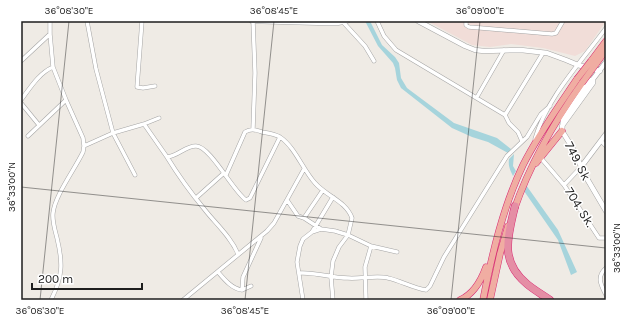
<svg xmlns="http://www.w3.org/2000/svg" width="627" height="321" viewBox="0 0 627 321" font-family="Karla,sans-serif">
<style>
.military{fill:#f1ddd8}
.water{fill:#a6d4dc}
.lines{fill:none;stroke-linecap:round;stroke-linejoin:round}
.minor-casing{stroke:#a5a5a5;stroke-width:4.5}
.tertiary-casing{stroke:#a5a5a5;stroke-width:5.5}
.trunk-casing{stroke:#d72871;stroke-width:7}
.motorway-casing{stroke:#d72871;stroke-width:8}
.minor{stroke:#fff;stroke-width:3.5}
.tertiary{stroke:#fff;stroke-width:4.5}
.trunk{stroke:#f0ada2;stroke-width:6}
.motorway{stroke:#e58ea5;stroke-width:7}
.trunk-bridge-casing{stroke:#d72871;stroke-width:7;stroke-linecap:butt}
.trunk-bridge{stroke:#f0ada2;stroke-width:6}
.ticks{fill:none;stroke:#1e1e1e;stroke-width:1;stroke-opacity:0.45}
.labels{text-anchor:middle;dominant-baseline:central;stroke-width:3;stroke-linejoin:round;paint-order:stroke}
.street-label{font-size:13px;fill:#1e1e1e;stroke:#fff}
.neatline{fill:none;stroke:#1e1e1e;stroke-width:1.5}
.ticks-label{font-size:10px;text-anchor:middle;fill:#1e1e1e}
</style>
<rect width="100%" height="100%" fill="#efebe5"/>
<!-- military -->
<path class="military" d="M427,21h179l-21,30 -10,5 -32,-8 -32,-4 -21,3 -18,-2z"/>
<!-- water -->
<path class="water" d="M365,21h5l12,24 13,12 4,6 2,15 6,10 47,35 43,15 14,11 -3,4 -20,-11 -16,-5 -20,-9 -51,-40 -4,-8 -2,-12 -2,-5 -15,-17z
M514,154l-1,12 3,5 -3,5c-3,-6 -5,-10 -4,-17z
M526,185l32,45 19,42 -6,3 -13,-35 -34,-49z"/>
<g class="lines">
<!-- minor casing -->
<g class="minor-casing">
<path id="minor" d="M50,21v13l3,33 13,33 17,38 1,8 -1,6c-8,17 -28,43 -30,61 -1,8 2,17 4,25 6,25 6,38 -6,62
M87,21l9,48 17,64 22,42
M142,21l-5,66 6,1 12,-2
M253,21l2,52 -2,56
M377,21l7,15 12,14 109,65 4,8 9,9 4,9
M466,21v4l3,2 83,7 4,-1 7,-12
M343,22l22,24 9,15
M21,61l29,-27
M477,97l27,-47
M21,100c9,-12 18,-27 32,-33
M21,103l18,22
M505,115l38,-62
M144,124l23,33c11,-1 18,-11 29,-11 14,0 37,45 50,54l4,-2 30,-61
M28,136l38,-36
M535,139c11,-40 46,-77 71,-111
M601,141l5,5
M84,146l29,-13 31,-9 15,-6
M167,157c11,18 24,36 38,53 11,14 26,27 33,44
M540,157l24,28
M581,167l-17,18 35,53h7
M226,175l19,-43c6,-4 11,-2 17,0 6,1 13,2 18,5 15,10 23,33 35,46 11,13 31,18 37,35l-4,17 -9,12 -6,14 -2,16 2,23
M196,198l28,-25
M287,200l11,16 6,2 17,11
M304,218l19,-28
M312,232l21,-35
M606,268c-10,9 -5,17 0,27
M218,272c6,7 14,17 24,18l1,-13 18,-39
M300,273c16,-1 32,5 48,5 12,1 30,-3 40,0 13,3 25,10 38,12l4,-4 14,-29 63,-101 20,-19 14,-23 9,-8
M242,290l9,-4
M183,300l84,-69 7,-8 30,-54
M303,300l-6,-38 3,-16 3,-7 9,-7 9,-3 14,2 13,4 23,11 26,6
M366,300l-1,-33 6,-21"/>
</g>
<!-- tertiary casing -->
<g class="tertiary-casing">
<path id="tertiary" d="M252,21l74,2h11l10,-2
M418,21l47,25 10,4 9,1 37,-1 26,3 19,7 12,5 22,6
M606,62l-13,17 -4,2 -26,39 -1,11 10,16 14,30 20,34
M562,126l31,-43v-4
M581,167l25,-33"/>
</g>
<!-- trunk casing -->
<g class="trunk-casing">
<path id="trunk" d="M591,61l15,-20
M596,64l10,-14
M536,163l26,-32
M514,210c16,-46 40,-88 68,-127
M460,300c14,-6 21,-19 26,-33
M483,300c9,-46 20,-93 40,-135 15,-30 35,-58 54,-86
M490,300l10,-46 8,-28"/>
</g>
<!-- motorway casing -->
<g class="motorway-casing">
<path id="motorway" d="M515,206c-7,30 -16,55 12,78 7,6 16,11 23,16"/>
</g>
<!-- minor -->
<use href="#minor" class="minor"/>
<!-- tertiary -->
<use href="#tertiary" class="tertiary"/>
<!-- trunk -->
<use href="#trunk" class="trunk"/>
<!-- motorway -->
<use href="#motorway" class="motorway"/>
<!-- trunk-bridge casing -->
<g class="trunk-bridge-casing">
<path id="trunk-bridge" d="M577,79l14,-18
M582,83l14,-19"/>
</g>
<!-- trunk-bridge -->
<use href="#trunk-bridge" class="trunk-bridge"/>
</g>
<!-- ticks -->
<path class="ticks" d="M21,187l585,61M40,300l29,-279M245,300l29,-279M451,300l29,-279"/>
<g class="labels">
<!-- street labels -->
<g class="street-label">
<text transform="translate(578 161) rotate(63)">749. Sk</text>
<text transform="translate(580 207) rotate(58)">704. Sk.</text>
</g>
</g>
<!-- border -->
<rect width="627" height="321" fill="none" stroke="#ffffff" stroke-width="44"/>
<!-- scale -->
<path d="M32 283v6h110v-6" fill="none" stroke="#1e1e1e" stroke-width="2"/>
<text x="38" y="283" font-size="12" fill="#1e1e1e" stroke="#ffffff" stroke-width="3" paint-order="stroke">200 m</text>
<rect x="22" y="22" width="583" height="277" class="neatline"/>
<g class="ticks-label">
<text x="69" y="14">36°08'30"E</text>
<text x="274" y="14">36°08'45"E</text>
<text x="480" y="14">36°09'00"E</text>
<text transform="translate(11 187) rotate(-90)" y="4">36°33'00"N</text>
<text transform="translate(616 248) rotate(-90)" y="4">36°33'00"N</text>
<text x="40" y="314">36°08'30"E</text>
<text x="245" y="314">36°08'45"E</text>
<text x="451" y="314">36°09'00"E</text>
</g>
</svg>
